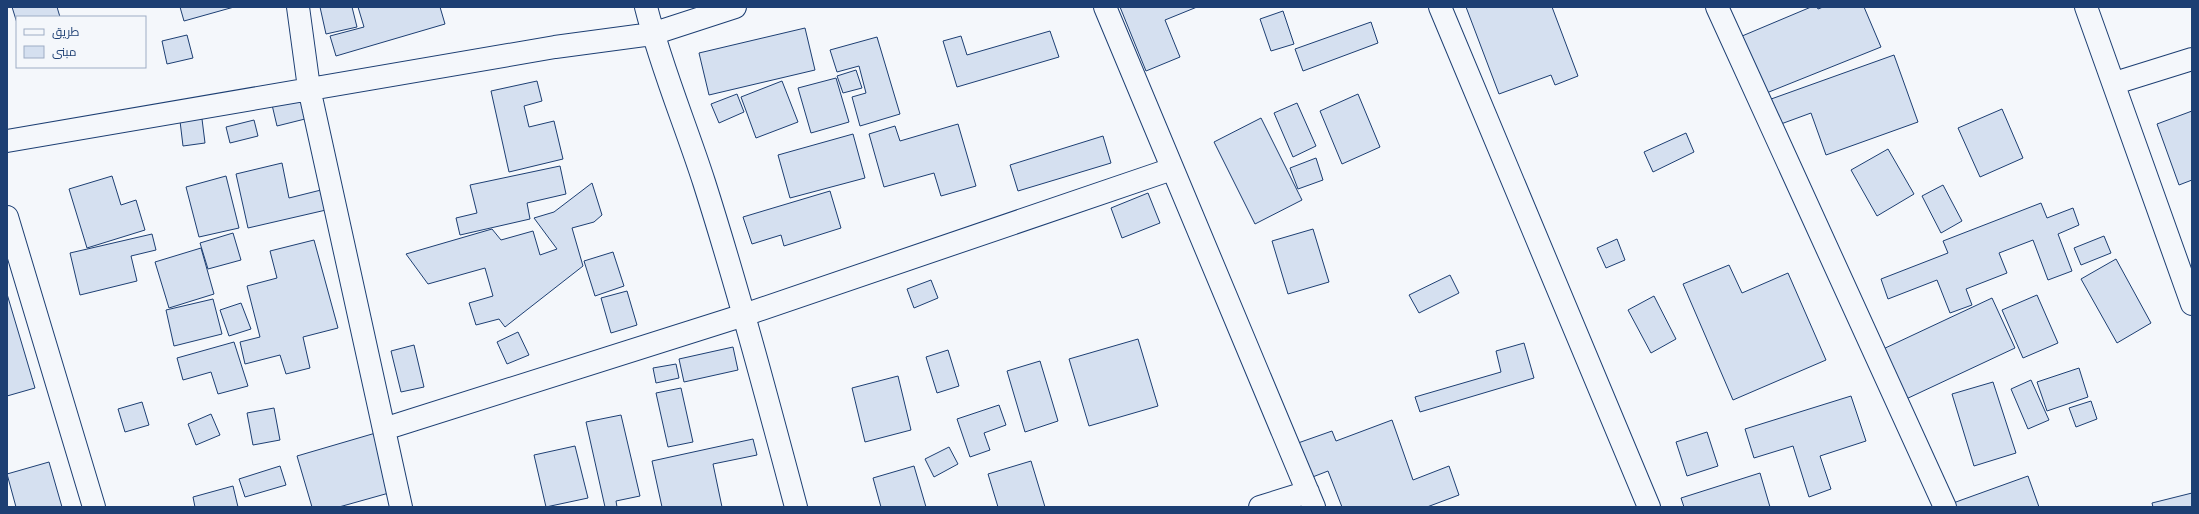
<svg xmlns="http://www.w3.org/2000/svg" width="2199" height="514" viewBox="0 0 2199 514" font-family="Karla,Cairo,sans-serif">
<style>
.building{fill:#d5e0f0;stroke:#1d3f73}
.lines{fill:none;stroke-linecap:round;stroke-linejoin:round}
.street-casing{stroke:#1d3f73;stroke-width:24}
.street{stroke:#f4f7fb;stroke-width:22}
</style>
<rect width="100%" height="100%" fill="#f4f7fb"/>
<!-- building -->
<path class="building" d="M12,7h45l3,10h-43v6z
M180,7h54l-50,14z
M320,7h32l5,20 -31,7z
M358,7h82l5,17 -109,32 -6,-20 34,-9z
M1120,7h77l-32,13 15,37 -34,14z
M1466,7h86l26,69 -23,9 -4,-10 -52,19z
M1811,7h6l1,2 5,-2h41l17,40 -122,49 -24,-57z
M1283,11l11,33 -23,7 -11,-32z
M1371,22l7,21 -75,28 -8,-22z
M805,28l10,42 -106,25 -10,-42z
M1050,31l9,26 -102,30 -14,-46 18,-5 6,19z
M187,35l6,23 -26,6 -5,-23z
M877,37l23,77 -40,12 -8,-29 14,-4 -7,-27 -22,6 -7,-22z
M1894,55l24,67 -92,33 -15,-42 -41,15 -10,-25z
M856,70l6,18 -19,5 -6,-17z
M836,78l13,44 -38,11 -13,-45z
M537,81l5,20 -18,5 5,21 25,-6 9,38 -54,13 -18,-81z
M782,81l16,41 -42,16 -15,-41z
M302,85l7,33 -32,8 -8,-34z
M737,94l7,18 -25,11 -8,-19z
M1358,94l22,53 -38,17 -22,-53z
M1297,103l19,43 -23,11 -19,-44z
M2002,109l21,49 -43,19 -22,-49z
M2192,111v69l-13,5 -22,-61z
M1261,118l41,82 -47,24 -41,-82z
M202,119l3,24 -22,3 -3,-25z
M254,120l4,16 -28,7 -4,-16z
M958,124l18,62 -35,10 -7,-23 -50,14 -15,-53 26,-8 5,15z
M1686,133l8,19 -41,20 -9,-20z
M853,134l12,44 -75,20 -12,-43z
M1103,136l8,27 -93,28 -8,-26z
M1888,149l26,45 -37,22 -26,-46z
M1316,158l7,22 -25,9 -8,-21z
M282,163l7,35 32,-8 5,20 -78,18 -12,-54z
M560,166l6,28 -39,9 3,16 -70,16 -4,-17 21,-5 -7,-28z
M112,176l9,29 15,-5 9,30 -58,18 -18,-59z
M226,176l13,52 -40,9 -13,-50z
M592,183l10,32 -8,7 -22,6 11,38 -78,61 -6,-8 -23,6 -7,-22 24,-7 -8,-28 -57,16 -22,-30 86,-25 9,11 32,-9 7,24 17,-6 -23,-31 20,-6z
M1943,185l19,36 -21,12 -19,-37z
M830,191l11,37 -57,18 -3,-11 -29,9 -9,-27z
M1148,193l12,30 -38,15 -11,-30z
M2041,203l6,15 26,-10 6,17 -21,9 14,37 -24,9 -15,-40 -34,13 8,20 -41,16 6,16 -22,8 -13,-33 -49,19 -7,-20 67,-26 -5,-12z
M1313,229l16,53 -41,12 -16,-53z
M233,233l8,27 -33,9 -8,-26z
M152,234l4,16 -25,6 6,25 -57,14 -10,-42z
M2104,236l7,17 -30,12 -7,-17z
M1617,239l8,21 -19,8 -9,-20z
M314,240l24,88 -35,9 7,31 -24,6 -6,-19 -35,9 -5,-22 20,-5 -13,-51 30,-8 -7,-27z
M201,248l13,46 -45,14 -14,-46z
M613,252l11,34 -29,10 -11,-35z
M2116,259l35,64 -34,20 -36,-64z
M1729,265l13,28 46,-20 38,87 -93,40 -50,-116z
M1450,275l9,18 -40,20 -10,-18z
M931,280l7,18 -24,10 -7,-19z
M627,291l10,34 -26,8 -10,-35z
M7,294l28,94 -28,8z
M2037,295l21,48 -35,15 -21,-48z
M1654,296l22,43 -25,14 -23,-43z
M1992,298l23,50 -111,52 -23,-50z
M213,299l9,35 -48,12 -8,-36z
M241,303l10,26 -22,7 -9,-26z
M518,332l11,23 -22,9 -10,-22z
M1138,339l20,67 -69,20 -20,-67z
M234,342l14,44 -30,8 -7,-22 -28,8 -6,-22z
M1524,343l10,35 -114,34 -5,-15 86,-25 -5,-21z
M414,345l10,42 -23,5 -10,-41z
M733,347l5,23 -54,12 -5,-23z
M948,350l11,36 -22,7 -11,-36z
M1040,361l18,60 -33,11 -18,-61z
M676,364l3,14 -23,5 -3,-15z
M2079,368l9,29 -41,14 -10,-29z
M898,376l13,54 -46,12 -13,-54z
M2031,380l18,40 -21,9 -17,-40z
M1993,382l23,71 -42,13 -22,-72z
M681,388l12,54 -25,5 -12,-54z
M1851,396l15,45 -46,15 11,33 -22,8 -16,-51 -39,12 -9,-29z
M2091,401l6,18 -21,8 -7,-19z
M142,402l7,23 -24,7 -7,-23z
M999,405l7,20 -22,8 6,17 -20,7 -13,-38z
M274,408l6,32 -27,5 -6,-32z
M211,414l9,21 -24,10 -8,-21z
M621,415l19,81 -24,5 1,6h-12l-19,-85z
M1392,420l21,60 36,-14 10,29 -32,12h-85l-14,-36 -18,7 -12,-35 34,-12 4,10z
M379,432l17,59 -57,16h-27l-15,-51z
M1707,432l11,34 -31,10 -11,-34z
M753,439l4,16 -44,9 9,43h-60l-10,-46z
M575,446l13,52 -42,9 -12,-52z
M949,447l9,17 -24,13 -9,-18z
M1031,461l14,46h-47l-10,-33z
M49,462l13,45h-46l-9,-33z
M280,466l6,19 -41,12 -6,-18z
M914,466l12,41h-45l-8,-29z
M1760,473l10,34h-86l-3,-9z
M2028,476l11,31h-97z
M233,486l5,21h-43l-2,-10z
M2192,493v14h-39l-1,-4z"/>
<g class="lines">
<!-- street casing -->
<g class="street-casing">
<path id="street" d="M298,7l11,81 92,419
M646,7c15,60 39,116 58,175 34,107 63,216 92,325
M1105,7l209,500
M1440,7l209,500
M1717,7l228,500
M2086,7l106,297
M2115,83l77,-24
M7,141l548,-94 97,-13 83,-27
M7,217l87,290
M384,429l360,-114 428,-146
M1260,507l48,-15"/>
</g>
<!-- street -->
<use href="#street" class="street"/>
</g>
<!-- border -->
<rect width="2199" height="514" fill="none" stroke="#1d3f73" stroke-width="16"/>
<!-- legend -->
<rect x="16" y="16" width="130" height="52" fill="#f4f7fb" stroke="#9eadc5"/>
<rect x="24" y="29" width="20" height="6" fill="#f4f7fb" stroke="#9eadc5"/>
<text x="52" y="36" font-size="12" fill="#1d3f73">طريق</text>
<rect x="24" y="46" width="20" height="12" fill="#d5e0f0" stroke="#9eadc5"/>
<text x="52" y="56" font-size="12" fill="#1d3f73">مبنى</text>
</svg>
